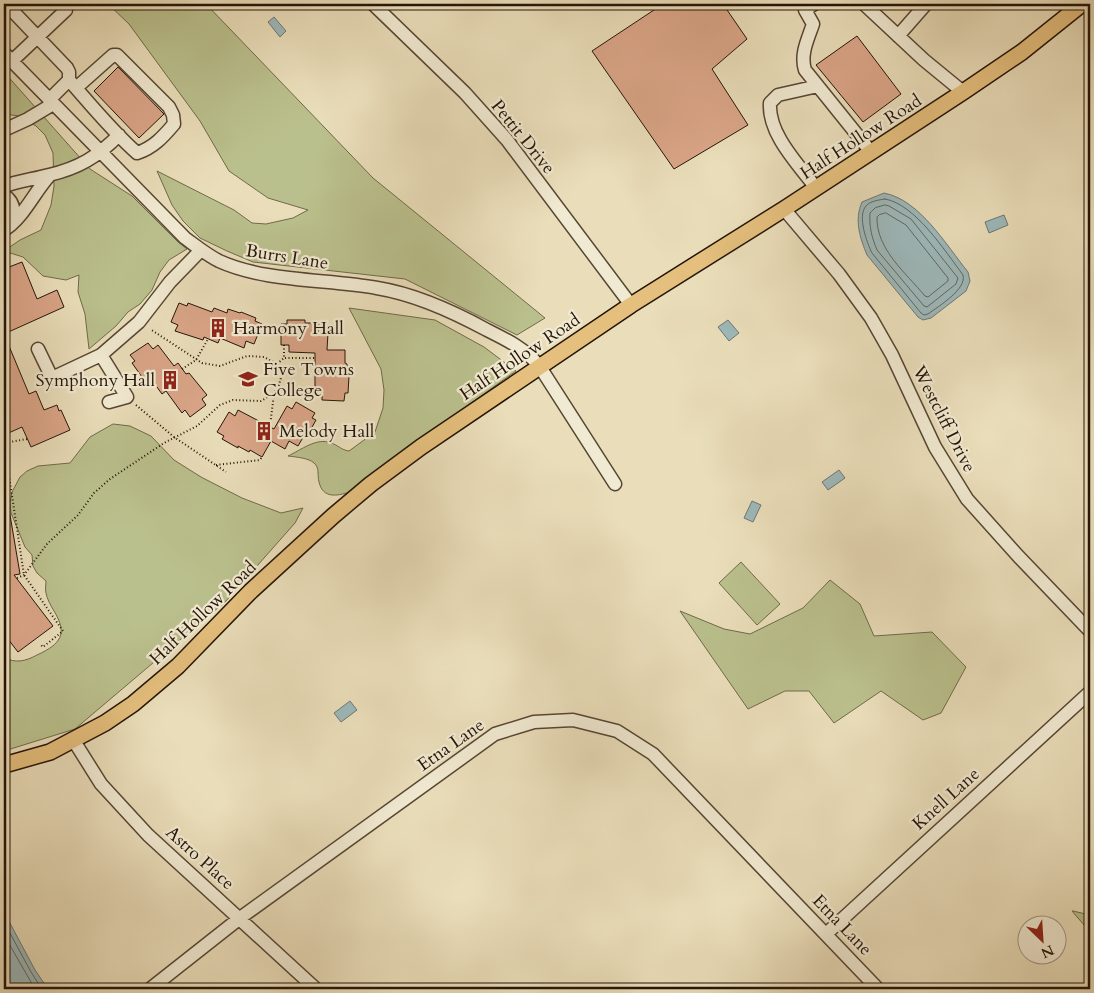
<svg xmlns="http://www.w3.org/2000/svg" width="1094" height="993" viewBox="0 0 1094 993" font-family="Cardo,serif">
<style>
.green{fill:#bac08d;stroke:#6f6a4a}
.water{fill:#9db9bb;stroke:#6d7773}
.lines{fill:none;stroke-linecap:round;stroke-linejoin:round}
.shore{stroke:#606662;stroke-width:1}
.building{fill:#daa588;stroke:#241408}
.minor-casing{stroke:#564634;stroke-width:15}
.major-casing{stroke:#241408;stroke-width:18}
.path{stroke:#241408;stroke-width:2;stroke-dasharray:1 2.5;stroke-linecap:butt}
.minor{stroke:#f1ead2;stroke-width:12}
.major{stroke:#e5bf7d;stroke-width:15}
.labels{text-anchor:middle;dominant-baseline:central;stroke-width:4.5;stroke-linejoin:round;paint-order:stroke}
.street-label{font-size:18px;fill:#241408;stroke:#f1ead2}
.poi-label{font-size:18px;fill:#241408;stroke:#f1ead2;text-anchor:start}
</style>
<rect width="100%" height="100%" fill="#eadeba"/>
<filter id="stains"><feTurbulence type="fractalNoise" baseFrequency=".004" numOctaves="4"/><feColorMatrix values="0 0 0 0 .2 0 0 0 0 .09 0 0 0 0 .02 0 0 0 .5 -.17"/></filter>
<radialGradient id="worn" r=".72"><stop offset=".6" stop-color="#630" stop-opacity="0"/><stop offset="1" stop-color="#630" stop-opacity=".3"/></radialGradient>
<!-- green -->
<path class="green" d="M108,4h98l167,174 172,140 -28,17 -112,-56 -152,-17 -26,-11 -27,-13 -17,-17 -11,-16 -15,-34 77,39 18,13 14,1 27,-6 15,-8 -40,-12 -39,-27 -29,-50 -71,-97z
M4,72l86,97 42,27 46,46 9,7 -18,11 -9,12 -8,18 -12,14 -12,8 -12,14 -27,23 -4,-35 -7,-22 1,-17 -13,5 -23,-4 -20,-19 -19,-6 16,-11 21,-10 10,-25 3,-19 -1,-33 -8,-18 -9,-9 -17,-10 -15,-2z
M349,308l86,12 49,27 32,24 -80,57 -86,64c-13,4 -27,7 -31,-10 -2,-7 1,-14 -5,-19 -5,-5 -18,-6 -26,-7 13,-6 29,-19 43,-13 7,2 10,7 18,8l26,-19 8,-24 1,-18 -3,-21z
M113,424l17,2 21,10 23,24 27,17 41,21 39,15 22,-5 -8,15 -69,78 -151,128 -71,22v-94c11,7 22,4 33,-2 24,-11 31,-21 17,-44 -3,-5 -7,-12 -8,-18 -1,-4 0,-8 0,-12l-9,-8 -4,-7 -1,-11 -7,-8 -14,-34 -1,-10 2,-11 8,-15 7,-6 11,-5 32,-3 20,-26z
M741,562l39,42 -23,21 -38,-42z
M830,580l30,24 14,32 58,-4 34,35 -25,46 -18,7 -42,-29 -47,32 -25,-32h-24l-37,18 -68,-98 44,18 26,5 53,-26z
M1073,911l17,4v17l-18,-21z"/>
<!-- water -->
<path class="water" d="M274,17l12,14 -6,6 -12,-15z
M884,193c36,7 62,52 84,79l2,9 -4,10 -35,27 -8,2 -5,-3 -51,-62c-7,-17 -13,-35 -5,-53z
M1004,215l4,10 -19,8 -4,-11z
M728,320l11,13 -10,8 -11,-14z
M839,470l6,8 -17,12 -6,-8z
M752,501l9,4 -8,17 -9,-4z
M350,701l7,9 -16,12 -7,-9z
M4,912l31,58 13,19h-44z"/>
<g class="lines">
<!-- shore -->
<path class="shore" d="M885,199c30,5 60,52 78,76 4,14 -24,31 -35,39l-4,1 -3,-2 -49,-60c-5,-10 -15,-37 -6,-47 4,-5 13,-6 19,-7z
M885,205l4,1 22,13 47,59 -2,6 -29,23 -3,-1 -47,-56c-5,-12 -8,-23 -7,-37l5,-5z
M886,213l20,12 42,53v3l-20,16 -3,-1c-19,-23 -49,-47 -48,-79l2,-2z
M4,922l27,50 11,17
M4,935l31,54"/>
</g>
<!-- building -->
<path class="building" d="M663,4h60l24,35 -35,30 36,56 -74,44 -82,-118z
M857,36l44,58 -38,28 -47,-57z
M118,67l46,47 -25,24 -45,-47z
M22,262l15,37 20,-9 7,17 -60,27 25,60 7,-3 8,19 13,-5 2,6 2,-1 9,20 -39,17 -9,-20 -18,8v-166z
M179,303l8,3 1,-3 24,9 2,-4 13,5 1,-4 12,4 1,-1 15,6 -1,3 7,3 -8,20 -8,-3 -2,7 -24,-10 -2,5 -14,-6 -1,3 -28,-9 3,-6 -7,-3z
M287,320h18v3h14l-1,10h10l-1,17h18v13l2,1v12h2l-1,17h-3l-1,8 -22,-1v-7h-7v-40l-26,-1v-7h-8v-21h6z
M148,343l5,6 5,-4 16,21 4,-3 8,11 3,-1 18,22 -5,4 4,6 -16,12 -5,-7 -3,3 -16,-22 -4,3 -8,-11 -3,3 -8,-10 -1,1 -10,-14 3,-2 -5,-6z
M296,402l19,11 -3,5 4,2 -9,16 -2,-2 -7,12 -9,-5 -4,8 -14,-8 -9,16 -12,-7 -1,2 -11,-6v2l-16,-9 2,-3 -7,-4 12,-20 6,4 3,-6 36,19 13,-23 5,3z
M4,509h5l11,65 -6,1 39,51 -35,26 -14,-18z"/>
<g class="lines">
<!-- minor casing -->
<g class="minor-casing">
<path id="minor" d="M6,4l61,64 2,4v8l-20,20
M373,4l92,89 42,47 124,165
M814,4l-9,6 8,14c-5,15 -13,30 -8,46l66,82
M864,4l60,56 39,32
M898,36l28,-32
M4,53l181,185c11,8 22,17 34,23 46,21 108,18 158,27 37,6 77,24 110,42 20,10 39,19 53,37l75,117
M12,61l54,-51 -6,-6
M69,80c22,25 43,51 68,73 16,-5 26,-16 37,-29l-1,-9 -4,-8 -52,-52h-4l-37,33
M4,130l24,-11 25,-15
M4,186c15,-5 30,-7 45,-11 30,-7 48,-18 70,-40
M816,188c-18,-24 -48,-54 -46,-85l8,-8 40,-9
M4,195c11,7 11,18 7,30
M784,209l55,65 32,44 21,37 43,92 32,52 52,58 71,74
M4,230c20,-13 29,-36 45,-54
M38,349l14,29 49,-23 38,-33 31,-40 31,-32
M101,355l26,42 -18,5
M74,741l27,43 47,51 168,154
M826,934l264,-242
M150,989l90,-71 255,-184 39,-12 39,-2 44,11 36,23 225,235"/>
</g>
<!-- major casing -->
<g class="major-casing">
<path id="major" d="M4,765l46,-13 55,-29 28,-19 45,-38 73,-75 82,-75 38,-32 50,-37 210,-142 153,-96 179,-117 59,-40 60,-48"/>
</g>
<!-- path -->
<path class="path" d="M284,345v13h30
M277,364l7,-6
M182,369l14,-9 12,-21
M136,405l38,32 52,35
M270,426l4,-32
M27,439l-23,4 20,132 39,56 -20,16 -2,-2
M216,465l44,-5 2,-3
M17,578l7,-3 23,-31 31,-29 16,-22 16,-14 54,-36 33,-17 23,-21 13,-5 28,1 13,-8 5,-8 3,-11 -2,-5 -3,-5 -13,-7 -17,-1 -27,10 -18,-3 -52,-34"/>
<!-- minor -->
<use href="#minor" class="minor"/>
<!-- major -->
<use href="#major" class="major"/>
</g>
<!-- icons -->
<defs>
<g id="building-bare" transform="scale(1.5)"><path d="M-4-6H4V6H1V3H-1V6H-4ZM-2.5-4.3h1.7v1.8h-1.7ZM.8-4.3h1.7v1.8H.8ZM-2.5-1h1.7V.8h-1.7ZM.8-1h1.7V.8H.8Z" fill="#8f2418" stroke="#f1ead2" stroke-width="2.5" paint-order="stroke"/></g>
<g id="university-bare" transform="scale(1.5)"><path d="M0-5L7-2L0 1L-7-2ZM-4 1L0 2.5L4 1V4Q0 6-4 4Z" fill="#8f2418" stroke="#f1ead2" stroke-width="2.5" paint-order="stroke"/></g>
</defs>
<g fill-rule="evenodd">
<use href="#building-bare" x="218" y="328"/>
<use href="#university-bare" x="248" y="379"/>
<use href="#building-bare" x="170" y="380"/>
<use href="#building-bare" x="264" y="431"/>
</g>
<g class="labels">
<!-- street labels -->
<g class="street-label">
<text transform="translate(523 137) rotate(51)">Pettit Drive</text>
<text transform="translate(861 137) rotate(-33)">Half Hollow Road</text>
<text transform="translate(287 257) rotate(9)">Burrs Lane</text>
<text transform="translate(520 357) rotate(-34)">Half Hollow Road</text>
<text transform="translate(944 419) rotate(63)">Westcliff Drive</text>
<text transform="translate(203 613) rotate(-44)">Half Hollow Road</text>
<text transform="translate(451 745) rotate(-35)">Etna Lane</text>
<text transform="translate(946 799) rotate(-42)">Knell Lane</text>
<text transform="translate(200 858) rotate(42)">Astro Place</text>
<text transform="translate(842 925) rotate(46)">Etna Lane</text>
</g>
<!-- poi labels -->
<g class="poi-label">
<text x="233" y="328">Harmony Hall</text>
<text x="263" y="369">Five Towns<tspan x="263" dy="21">College</tspan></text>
<text x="155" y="380" text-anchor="end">Symphony Hall</text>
<text x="279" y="431">Melody Hall</text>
</g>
</g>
<!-- margin -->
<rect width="1094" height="993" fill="none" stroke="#eadeba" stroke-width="20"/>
<rect x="5" y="5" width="1084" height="983" fill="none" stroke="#241408" stroke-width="2.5"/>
<rect x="10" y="10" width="1074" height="973" fill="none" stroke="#241408"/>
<!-- north arrow -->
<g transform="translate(1042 940) rotate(155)"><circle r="24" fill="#f1ead2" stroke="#9f9481"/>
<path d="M0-4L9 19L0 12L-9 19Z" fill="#8f2418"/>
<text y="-8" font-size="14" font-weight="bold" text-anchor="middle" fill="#241408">N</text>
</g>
<rect width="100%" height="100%" filter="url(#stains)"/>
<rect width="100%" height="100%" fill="url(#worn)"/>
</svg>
